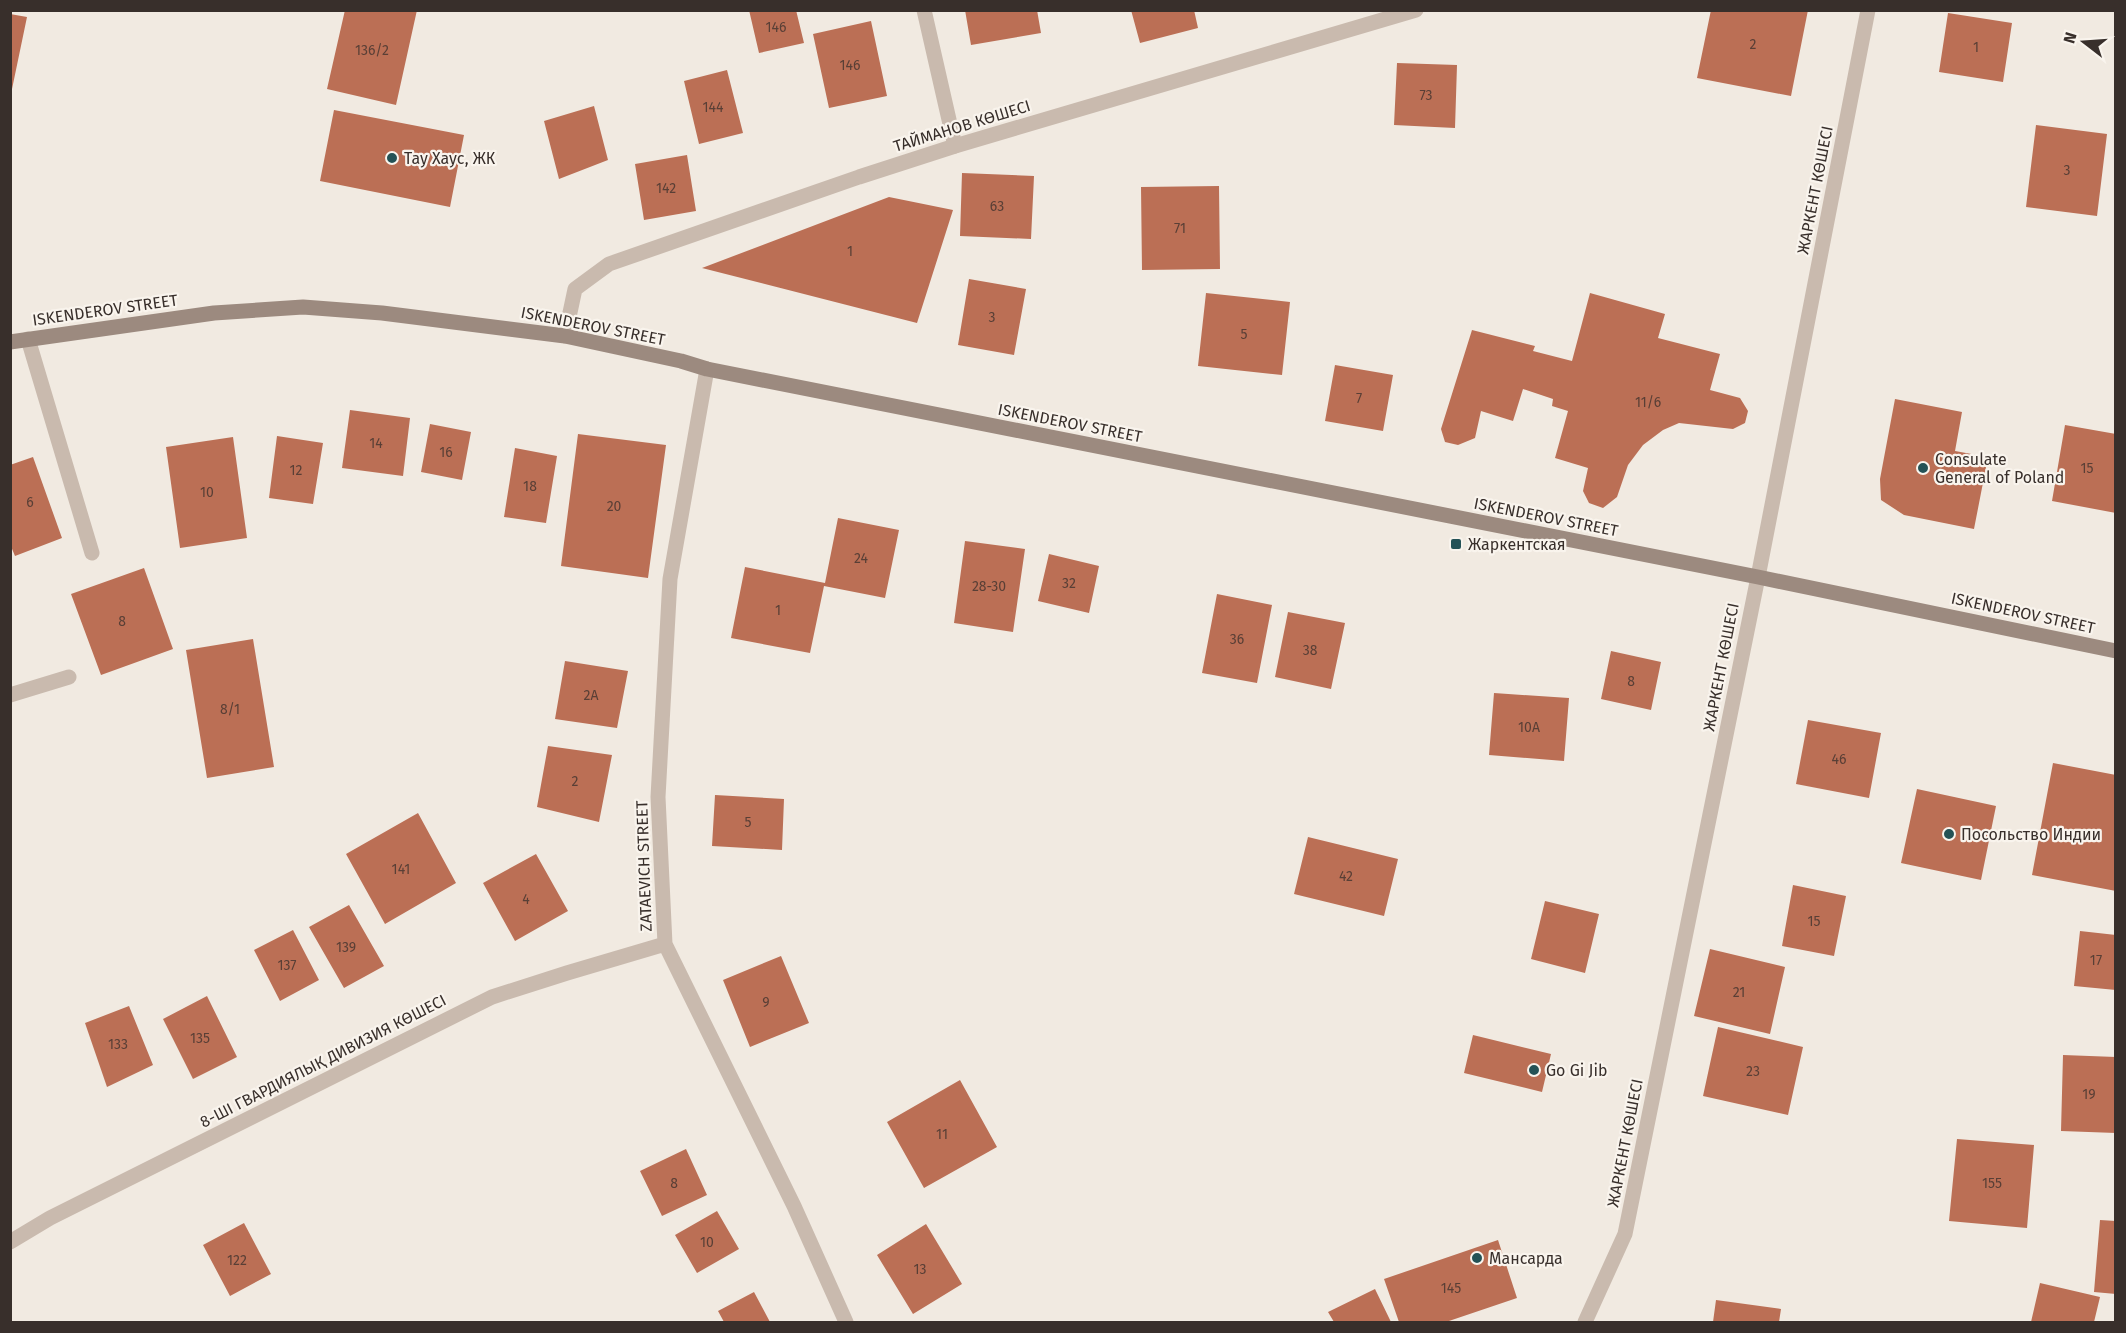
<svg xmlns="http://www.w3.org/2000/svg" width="2126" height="1333" viewBox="0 0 2126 1333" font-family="'Fira Sans',sans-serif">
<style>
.building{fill:#bb6f55}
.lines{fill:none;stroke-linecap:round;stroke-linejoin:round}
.lane{stroke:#c9baae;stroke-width:15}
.street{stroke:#c9baae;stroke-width:15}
.secondary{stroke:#9c8a7f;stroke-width:15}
.poi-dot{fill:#245256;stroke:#f9f4ed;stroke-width:2}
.labels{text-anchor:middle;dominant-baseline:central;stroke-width:4.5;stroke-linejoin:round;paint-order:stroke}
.number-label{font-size:14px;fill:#593f36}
.street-label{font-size:16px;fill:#382f2b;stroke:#f9f4ed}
.poi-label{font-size:16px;fill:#382f2b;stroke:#f9f4ed;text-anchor:start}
</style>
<rect width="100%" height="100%" fill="#f1eae1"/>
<!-- building -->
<path class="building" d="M345,10h72l-21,95 -69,-16z
M749,10h47l8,33 -45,10z
M965,10h72l4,23 -70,12z
M1131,10h63l4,18 -58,15z
M1711,10h97l-17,86 -94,-18z
M1948,13l64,10 -9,59 -64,-10z
M10,14l17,3 -15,72h-2z
M871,21l16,75 -58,12 -16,-74z
M1397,63l60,2 -2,63 -61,-3z
M727,70l16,63 -44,11 -15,-63z
M594,106l14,54 -49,19 -15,-58z
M334,110l130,25 -14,72 -130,-26z
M2036,125l71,9 -10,82 -71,-9z
M687,155l9,56 -52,9 -9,-56z
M962,173l72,3 -3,63 -71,-3z
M1219,186l1,83 -78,1 -1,-83z
M889,197l64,13 -36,113 -215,-55z
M969,279l57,10 -12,66 -56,-10z
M1206,293l84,9 -8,73 -84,-9z
M1590,293l75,21 -7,24 62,16 -10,36 30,8 8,13 -3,12 -12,6 -54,-6 -16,7 -20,15 -15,20 -11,32 -14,11 -14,-5 -6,-12 5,-23 -33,-10 13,-47 -16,-5 1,-7 -30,-10 -10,32 -32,-10 -6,27 -17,7 -13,-3 -4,-13 31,-99 63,16 -2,5 39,10z
M1335,365l58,10 -10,56 -58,-10z
M1895,399l67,13 -7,39 33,6 -14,72 -70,-14 -23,-15 -1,-21z
M350,410l60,8 -7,58 -61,-8z
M430,424l41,8 -9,48 -41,-8z
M2065,425l51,9v79l-64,-12z
M578,434l88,11 -18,133 -87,-12z
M277,436l46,7 -10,61 -44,-6z
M233,437l14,101 -67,10 -14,-101z
M515,448l42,8 -11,67 -42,-6z
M33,457l29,81 -47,18 -5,-12v-79z
M838,518l61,12 -14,68 -61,-12 -14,67 -79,-15 14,-71 80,16z
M965,541l60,8 -12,83 -59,-9z
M1049,554l50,12 -10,47 -51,-12z
M144,568l29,81 -72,26 -30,-81z
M1217,594l55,11 -15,78 -55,-10z
M1288,612l57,11 -14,66 -56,-12z
M253,639l21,128 -67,11 -21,-128z
M1611,651l50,11 -10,48 -50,-11z
M565,661l63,10 -11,57 -62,-9z
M1494,693l75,5 -5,63 -75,-6z
M1808,720l73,13 -12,65 -73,-14z
M548,746l64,9 -13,67 -62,-15z
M2053,763l63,12v116l-84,-16z
M1917,789l79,17 -15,74 -80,-17z
M715,795l69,4 -2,51 -70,-4z
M418,813l38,70 -71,41 -39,-70z
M1308,837l90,22 -14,57 -90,-22z
M536,854l32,57 -53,30 -32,-58z
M1793,885l53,11 -12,60 -52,-10z
M1545,901l54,13 -14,59 -54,-14z
M349,905l35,61 -40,22 -35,-61z
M293,930l26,50 -39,21 -26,-51z
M2080,931l36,4v55l-42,-4z
M1710,949l75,18 -15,67 -76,-18z
M781,956l28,67 -59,24 -27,-67z
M207,996l30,61 -44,22 -30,-60z
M129,1006l24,59 -46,22 -22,-64z
M1718,1027l85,20 -15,68 -85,-19z
M1473,1035l78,19 -9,38 -78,-19z
M2063,1055l53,2v76l-55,-2z
M960,1080l37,67 -73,41 -37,-66z
M1957,1139l77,6 -7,83 -78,-7z
M686,1149l21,46 -45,21 -22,-45z
M717,1211l22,38 -42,24 -22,-38z
M2100,1220l16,1v73l-22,-2z
M244,1223l27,51 -41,22 -27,-51z
M926,1224l36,60 -49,30 -36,-59z
M1498,1240l19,58 -71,24h-47l-15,-43z
M2040,1283l60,14 -6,25h-63z
M1375,1289l16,33h-57l-6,-10z
M754,1292l16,30h-46l-6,-11z
M1716,1300l65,9 -2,13h-66z"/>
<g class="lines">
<!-- lane -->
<path class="lane" d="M924,10l31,136
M28,339l64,214
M10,695l59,-18"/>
<!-- street -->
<path class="street" d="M565,336l10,-47 34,-25 250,-87 96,-31 461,-136
M707,369l-37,210 -12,218 7,147 129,262 52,116
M10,1242l40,-24 442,-221 75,-24 98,-29
M1585,1322l40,-88 133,-657 110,-567"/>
<!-- secondary -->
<path class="secondary" d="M10,342l204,-29 89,-6 79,6 183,23 116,25 26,8 1051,208 358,74"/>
</g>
<!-- markers -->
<g class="poi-dot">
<circle cx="392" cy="158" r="6"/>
<circle cx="1923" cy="468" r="6"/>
<rect x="1450" y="538" width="12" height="12" rx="3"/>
<circle cx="1949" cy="834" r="6"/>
<circle cx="1534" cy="1070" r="6"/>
<circle cx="1477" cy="1258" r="6"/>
</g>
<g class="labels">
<!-- number labels -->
<g class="number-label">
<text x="776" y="27">146</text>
<text x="1753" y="44">2</text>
<text x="1976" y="47">1</text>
<text x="372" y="50">136/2</text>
<text x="850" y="65">146</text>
<text x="1426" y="95">73</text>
<text x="713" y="107">144</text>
<text x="2067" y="170">3</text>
<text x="666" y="188">142</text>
<text x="997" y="206">63</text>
<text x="1180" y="228">71</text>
<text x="850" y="251">1</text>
<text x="992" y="317">3</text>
<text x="1244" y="334">5</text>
<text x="1359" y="398">7</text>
<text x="1648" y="402">11/6</text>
<text x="376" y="443">14</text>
<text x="446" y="452">16</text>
<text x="2087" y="468">15</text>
<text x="296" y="470">12</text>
<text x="530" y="486">18</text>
<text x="207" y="492">10</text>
<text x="30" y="502">6</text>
<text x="614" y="506">20</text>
<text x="861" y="558">24</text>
<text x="1069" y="583">32</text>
<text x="989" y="586">28-30</text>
<text x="778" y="610">1</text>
<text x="122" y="621">8</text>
<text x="1237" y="639">36</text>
<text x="1310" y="650">38</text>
<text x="1631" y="681">8</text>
<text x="591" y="695">2А</text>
<text x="230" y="709">8/1</text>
<text x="1529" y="727">10А</text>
<text x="1839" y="759">46</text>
<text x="575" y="781">2</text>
<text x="748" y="822">5</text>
<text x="401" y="869">141</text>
<text x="1346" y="876">42</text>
<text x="526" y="899">4</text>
<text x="1814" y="921">15</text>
<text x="346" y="947">139</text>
<text x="2096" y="960">17</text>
<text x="287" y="965">137</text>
<text x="1739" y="992">21</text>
<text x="766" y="1002">9</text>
<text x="200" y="1038">135</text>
<text x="118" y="1044">133</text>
<text x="1753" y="1071">23</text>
<text x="2089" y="1094">19</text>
<text x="942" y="1134">11</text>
<text x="674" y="1183">8</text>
<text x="1992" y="1183">155</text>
<text x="707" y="1242">10</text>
<text x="237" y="1260">122</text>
<text x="920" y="1269">13</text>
<text x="1451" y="1288">145</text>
</g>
<!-- street labels -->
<g class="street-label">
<text transform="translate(962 126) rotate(-17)">ТАЙМАНОВ КӨШЕСІ</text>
<text transform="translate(1815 190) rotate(-79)">ЖАРКЕНТ КӨШЕСІ</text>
<text transform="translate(105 310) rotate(-8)">ISKENDEROV STREET</text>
<text transform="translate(593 326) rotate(11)">ISKENDEROV STREET</text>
<text transform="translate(1070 423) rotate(11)">ISKENDEROV STREET</text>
<text transform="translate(1546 517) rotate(11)">ISKENDEROV STREET</text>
<text transform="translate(2023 613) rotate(12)">ISKENDEROV STREET</text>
<text transform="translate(1721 667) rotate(-79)">ЖАРКЕНТ КӨШЕСІ</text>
<text transform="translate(644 866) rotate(-92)">ZATAEVICH STREET</text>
<text transform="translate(323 1061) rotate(-27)">8-ШІ ГВАРДИЯЛЫҚ ДИВИЗИЯ КӨШЕСІ</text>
<text transform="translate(1625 1143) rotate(-79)">ЖАРКЕНТ КӨШЕСІ</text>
</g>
<!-- poi labels -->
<g class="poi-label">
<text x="404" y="158">Тау Хаус, ЖК</text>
<text x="1935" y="459">Consulate<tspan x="1935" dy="18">General of Poland</tspan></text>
<text x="1468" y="544">Жаркентская</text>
<text x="1961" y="834">Посольство Индии</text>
<text x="1546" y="1070">Go Gi Jib</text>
<text x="1489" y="1258">Мансарда</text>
</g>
</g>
<!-- border -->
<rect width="2126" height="1333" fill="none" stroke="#382f2b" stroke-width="24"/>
<!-- north arrow -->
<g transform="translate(2084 42) rotate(287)" stroke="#f9f4ed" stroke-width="4.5" paint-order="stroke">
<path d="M0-4.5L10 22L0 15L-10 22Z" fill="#382f2b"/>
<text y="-9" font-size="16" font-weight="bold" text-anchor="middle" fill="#382f2b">N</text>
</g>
</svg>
